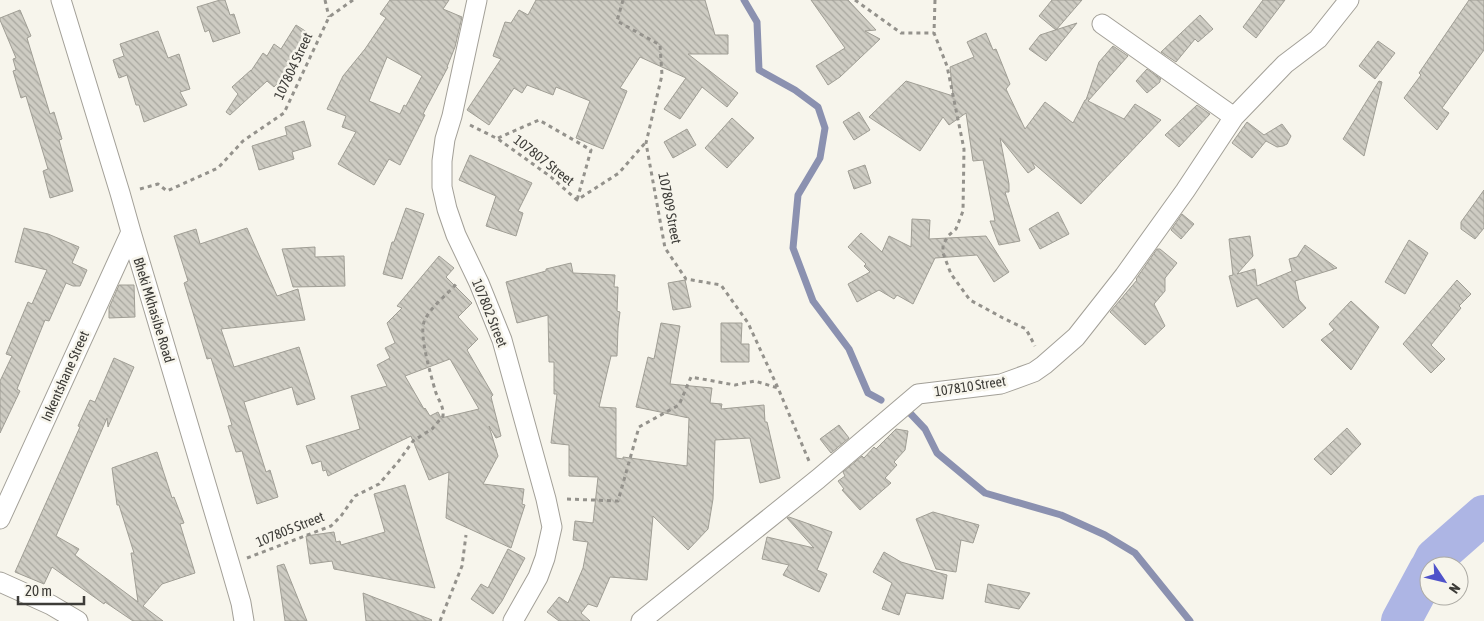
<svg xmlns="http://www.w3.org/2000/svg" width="1484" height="621" viewBox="0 0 1484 621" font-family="'Asap Condensed',sans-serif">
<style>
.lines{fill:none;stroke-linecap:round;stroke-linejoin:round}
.stream{stroke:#8b91b0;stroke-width:7}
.river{stroke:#adb5e4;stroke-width:40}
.building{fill:url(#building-back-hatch);stroke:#a09e95;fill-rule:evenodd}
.minor-casing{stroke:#a3a098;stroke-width:21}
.path{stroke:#94928c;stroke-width:3;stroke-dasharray:4 4;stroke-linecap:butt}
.minor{stroke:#fff;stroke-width:19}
.labels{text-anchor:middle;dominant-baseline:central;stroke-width:5;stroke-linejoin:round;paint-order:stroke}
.street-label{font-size:14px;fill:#3d3c38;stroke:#f7f5ec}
</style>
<defs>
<pattern id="building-back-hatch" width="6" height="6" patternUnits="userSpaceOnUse" patternTransform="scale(1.25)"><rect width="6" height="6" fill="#ceccc3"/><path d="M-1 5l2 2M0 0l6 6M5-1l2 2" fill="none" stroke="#a8a79f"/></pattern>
</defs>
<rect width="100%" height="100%" fill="#f7f5ec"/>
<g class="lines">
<!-- stream -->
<path class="stream" d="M744,0l13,22 2,48 36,20 23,17 7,21 -5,30 -22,37 -5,53 20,53 36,48 19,44 13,7
M908,411l17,18 12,24 48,40 76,22 44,20 30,18 55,68"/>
<!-- river -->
<path class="river" d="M1431,566l4,-8 49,-43
M1401,621l28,-52"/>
</g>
<!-- building -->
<path class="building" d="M220,0h5l5,15 4,-1 6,19 -27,9 -4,-12 -4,2 -8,-25z
M390,0h59l-6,9 19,8 -7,30 -8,20h1l-25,47 2,1 -25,50 -11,-6 -15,26 -36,-21 18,-32 -14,-5 4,-11 -19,-7 16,-33 22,-27 21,-31 -6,-4zM387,57l35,19 -16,30 -2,-1 -4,9 -31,-13z
M536,0h169l10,35h13v19h-40l50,39 -11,14 -25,-20 -22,32 -16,-10 22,-31 -46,-21 -20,31 7,3 -24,58 -27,-11 14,-37 -34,-14 -3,8 -26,-10 -5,8 -8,-5 -25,37 -22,-15 34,-51 -8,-3 12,-34 6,1 8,-13 9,5z
M811,0h37l28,30 -11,1 15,8 -40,38 -12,8 -12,-19 29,-18z
M1052,0h30l-26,30 -17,-14z
M1263,0h22l-29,38 -13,-11z
M1469,0h15v50l-42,58 7,5 -12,17 -33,-32 17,-23 -2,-2z
M20,10l11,26 -4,2 23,76 4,-2 8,27 -3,1 14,51 -23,7 -7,-27 5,-2 -22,-73 -5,2 -8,-27 3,-1 -3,-11 3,-1 -16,-38v-2z
M1200,15l13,14 -15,13 -3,-3 -19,23 -15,-10z
M1077,23l-31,38 -17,-12 11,-14z
M296,25l17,11 -21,32 -18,19 -7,-6 -37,34 -4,-3 12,-18 -6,-7 19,-17v1l12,-18 4,3 7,-12 7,5z
M158,31l10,27 11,-4 11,35 -10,3 7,13 -43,17 -5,-17h-3l-9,-30 -8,3 -6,-18 11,-4 -4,-12z
M986,33l7,17 3,-1 14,35 -4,5 19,40 20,-27 28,21 12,-23h1l13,-38 14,-16 15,10 -40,45 36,18 11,-15 26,16 -80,84 -49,-42 3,6 -7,5 -28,-35 9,46v8h-4l15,49 -21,4 -9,-24h5l-12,-61 -10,1 -7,-48 -17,12 -6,-8 -23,34 -51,-34 37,-36 47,15 -3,-29 24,-10 -7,-15z
M1378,41l17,12 -20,26 -16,-13z
M1147,69l14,10 -1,1v2l-13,11 -11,-12z
M1379,81l3,1 -18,74 -21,-17z
M1197,105l13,9 -31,33 -14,-12z
M859,112l11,18 -16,10 -11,-18z
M732,118l22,20 -27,30 -22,-20z
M304,121l7,25 -19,6 2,7 -35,11 -7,-24 35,-11 -2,-8z
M1247,122l17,13 18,-11 9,12 -4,8 -4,2 -6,1 -11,-6 -14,17 -20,-15z
M687,129l9,16 -23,13 -9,-16z
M470,155l62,28 -14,28 5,2 -7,23 -30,-10 10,-30 -37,-16z
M865,165l6,18 -17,6 -6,-18z
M1484,190v38l-9,11 -14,-10v-7z
M406,208l18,6 -22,65 -19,-5 9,-32h2z
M1058,212l11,22 -29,15 -11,-20z
M1182,214l12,10 -13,15 -10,-9z
M912,219l18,1 -1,19 57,-3 23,36 -15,10 -17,-27 -42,3 -22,46 -16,-9 -3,4 -15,-9 -22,12 -9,-18 22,-12 -6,-6 2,-2 -18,-17 13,-14 21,19 7,-16 22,11z
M24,228l24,6 31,13 -7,16 15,7 -7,16h-7l-7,-3 -17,38 -4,-1 -28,69 3,2 -20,42v-52l12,-25 -6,-2 22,-52 4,2 15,-34 -32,-8z
M247,228l30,68 21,-7 7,31 -84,9 13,38 65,-20 16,52 -18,6 -5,-18 -48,15 22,70 4,-2 8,27 -21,7 -15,-53 -6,1 -8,-26 4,-1 -21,-67 -4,1 -6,-20 -17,-56 4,-2 -14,-45 22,-7 4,15z
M1250,236l3,20 -16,18 18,-5 2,17 35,-15 -3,-12 8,-2 8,-12 32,23 -42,13 4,19 7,8 -23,20 -26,-30 -20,9 -8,-31 4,-1 -4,-36z
M1409,240l19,13 -23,41 -20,-12z
M315,247v10l29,-1 1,30 -52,1 -11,-38z
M1157,249h3l17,14 -12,15v13l-11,13 11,22 -20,19 -35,-33 27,-32 -1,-1z
M439,256l15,12 -8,9 26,26 -14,14 20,22 -11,11 26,45 -2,2 10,39 -5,2 -7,-12 9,30 -15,28 41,5 -2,15 3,1 -14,43 -65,-30 3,-46 -20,8 -18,-44 -83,40 -2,-6 -3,1 -2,-10 -9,3 -6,-18 54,-17 -9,-33 36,-10 -10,-21 13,-7 -5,-10 10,-5 -8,-20 15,-15 -5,-2zM450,359l29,50 -38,9 -3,-6 -8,4 -5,-8 -1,1 -19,-33z
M571,263l2,10 42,2 -1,12h4l-1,24 3,1 -2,16 -1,28h-6l-12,51 17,1v50l7,1v-2l64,9 2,-48 -53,-11 12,-50 6,2 7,-36 19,3 -10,58 42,4 -2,15 12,1 -1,5 43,-4 1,17h2l13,56 -20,5 -10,-45 -35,2 -2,59 -5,30 -20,21 -35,-34 -6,64 -37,-3 -13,30 -9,-3 -7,9 9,8h-31l-12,-9 12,-15 9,6 15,-35 5,-26 -15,-2 2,-19 18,2 5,-46 -29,-1v-31l-18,-2 6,-49h-3v-32h-5l-1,-47 -31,8 -11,-41 40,-11v-2z
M685,280l6,27 -18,3 -5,-27z
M1457,280l14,14 -12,12 2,2 -30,37 14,14 -14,14 -28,-29z
M119,285h15l1,32 -26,1v-10z
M1351,301l28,26 -28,43 -30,-30 13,-10 -5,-6z
M721,323h21l-1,21h8v18h-28z
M114,358l20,9 -26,60 -1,-9 -51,118 23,13 -4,6 63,47 -7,-49h3l-15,-48h-2l-5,-37 45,-16 15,46 2,-1 10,26 -4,1 15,49 -33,11 -19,22 20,15h-30l-28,-19 -1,2 -52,-37 -8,17 -29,-12 65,-145 -2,-1 12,-26 5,2z
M839,425l10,13 -18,15 -11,-14z
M1347,428l14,16 -30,31 -17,-16z
M896,429l12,2 -3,19 -11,12 3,3 -12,13 6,5 -31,27 -18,-20 2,-1 -6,-8 7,-5 -2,-4 19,-16 2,2 10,-11 2,2z
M405,485l30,103 -101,-19 -2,-8 -22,3 -4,-28 28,-4 2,10 4,-1 1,4 44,-13 -11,-38z
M933,512l46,13 -6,18 -12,-3 -5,32 -20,-3 -20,-50z
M789,517l43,15 -15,38 10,4 -8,18 -36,-17 6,-10 -27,-6 5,-22 47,11 -27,-30z
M508,549l17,9 -23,43 -9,13 -22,-15 10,-15 7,4z
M884,552l17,10 46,13 -4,24 -37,-6 -7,22 -17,-6 10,-26 -19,-11z
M284,564l23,57h-22l-8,-55z
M988,584l42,9 -11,16 -34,-7z
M363,593l69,27 -1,1h-65z"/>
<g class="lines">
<!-- minor casing -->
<g class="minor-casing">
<path id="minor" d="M61,0l59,193 11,39 99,333 11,38 3,18
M477,0l-25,116 -7,23 -3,22v26l5,22 9,26 23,48 23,57 44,159 6,28 -7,31 -7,19 -25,44
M1102,24l132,93
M0,519l131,-287
M0,582l51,23 27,16
M641,621l177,-142 100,-85 83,-10 33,-12 10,-7 32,-28 48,-61 61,-85 49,-74 51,-53 33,-25 31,-39"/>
</g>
<!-- path -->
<path class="path" d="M325,0l4,17
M623,0l-6,21 43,24 2,30 -16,68 19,105 21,31 35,6 27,38 30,65 31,73
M855,0l46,33h33
M935,0l-1,33 13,33 17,83 -1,62 -7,18 -8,7 -5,9v8l8,21 19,26 33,18 23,11 9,17
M470,125l28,14 53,38 26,23 42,-27 26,-30
M498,138l41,-18 52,30 -14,50
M140,189l18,-5 9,7 51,-23 25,-27 41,-28 45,-96 24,-17
M567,499l51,2 21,-74 40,-22 12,-28 44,8 20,-4 23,7
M247,558l84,-32 10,-10 14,-20 24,-12 19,-22 15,-21 19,-12 11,-13c1,-10 -5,-16 -8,-26 -4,-15 -16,-54 -11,-68 5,-14 24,-28 33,-39
M440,621l22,-55 4,-31"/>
<!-- minor -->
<use href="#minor" class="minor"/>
</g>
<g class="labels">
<!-- street labels -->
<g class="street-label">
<text transform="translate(293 66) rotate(-65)">107804 Street</text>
<text transform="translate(544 160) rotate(38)">107807 Street</text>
<text transform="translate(670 208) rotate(79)">107809 Street</text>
<text transform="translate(154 310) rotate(73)">Bheki Mkhasibe Road</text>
<text transform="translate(490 313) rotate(68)">107802 Street</text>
<text transform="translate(65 376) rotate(-66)">Inkentshane Street</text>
<text transform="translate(970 386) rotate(-9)">107810 Street</text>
<text transform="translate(290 529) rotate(-22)">107805 Street</text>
</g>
</g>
<!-- north arrow -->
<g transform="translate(1444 581) rotate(125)"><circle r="24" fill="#f7f5ec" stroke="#adaba4"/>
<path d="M0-4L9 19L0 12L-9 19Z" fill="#5053ca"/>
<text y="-8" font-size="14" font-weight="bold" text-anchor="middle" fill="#3d3c38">N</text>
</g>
<!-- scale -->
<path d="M18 596v8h66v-8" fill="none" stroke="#3d3c38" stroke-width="2.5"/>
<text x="25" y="596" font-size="15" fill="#3d3c38" stroke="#f7f5ec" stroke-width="4" paint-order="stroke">20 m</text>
</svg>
